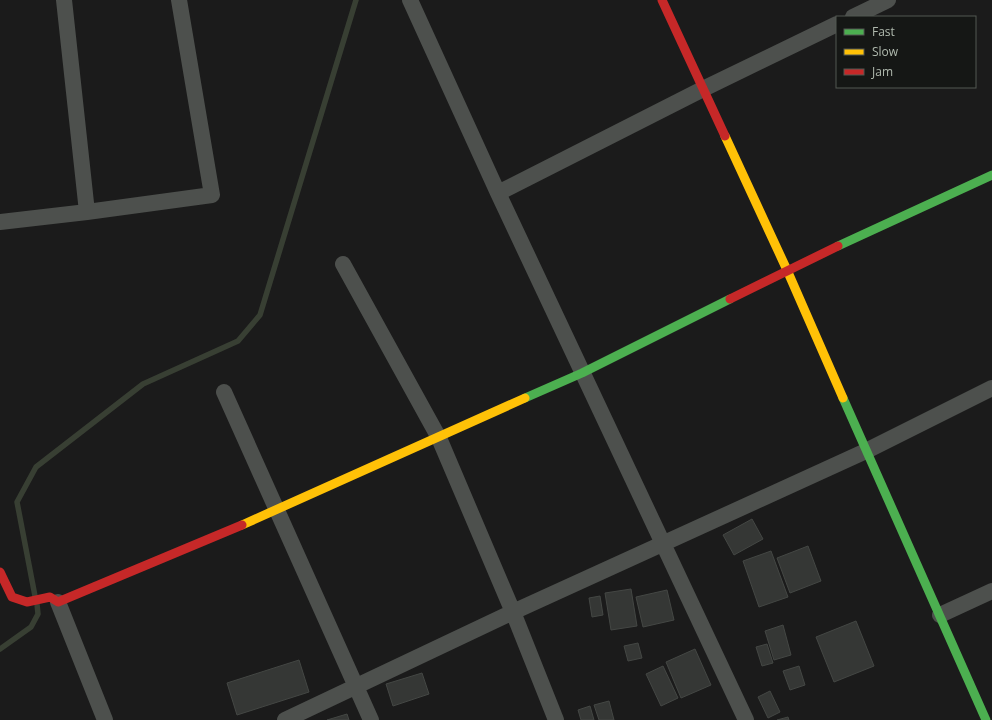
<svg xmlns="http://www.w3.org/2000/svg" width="992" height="720" viewBox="0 0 992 720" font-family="'Open Sans',sans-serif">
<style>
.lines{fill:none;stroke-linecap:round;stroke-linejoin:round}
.stream{stroke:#383f33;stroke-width:5.5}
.building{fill:#353735;stroke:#444744}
.street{stroke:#4d504d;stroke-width:16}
.fast{stroke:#4caf50;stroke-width:9}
.slow{stroke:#ffc107;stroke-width:9}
.jam{stroke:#c62828;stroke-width:9}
</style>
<rect width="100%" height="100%" fill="#1b1b1b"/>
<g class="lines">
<!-- stream -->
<path class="stream" d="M35,596l-18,-94 19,-35 107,-83 95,-43 22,-26 96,-315
M0,649l31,-22 7,-13 -1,-10"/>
</g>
<!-- building -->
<path class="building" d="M752,519l11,20 -29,16 -11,-20z
M808,546l13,35 -31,12 -13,-35z
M771,551l17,46 -29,10 -16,-46z
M631,589l6,37 -26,4 -6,-37z
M667,590l7,30 -31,7 -7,-30z
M600,596l3,19 -11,2 -3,-19z
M856,621l18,45 -40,16 -18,-45z
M783,625l8,30 -17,5 -9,-29z
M638,643l4,15 -14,3 -4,-15z
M767,644l6,19 -11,3 -6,-19z
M695,649l16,36 -30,13 -15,-36z
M299,660l10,32 -72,23 -10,-32z
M663,666l15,32 -17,8 -15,-32z
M799,666l6,19 -15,5 -7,-19z
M422,673l7,21 -36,12 -7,-22z
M770,691l10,21 -12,6 -10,-21z
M609,701l5,19h-15l-5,-15z
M590,706l4,14h-13l-3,-10z
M347,714l2,6h-22z
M788,717l1,3h-12z"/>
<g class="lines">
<!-- street -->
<path class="street" d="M64,0l23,212
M410,0l88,193 248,527
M853,17l35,-17
M498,193l205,-104 134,-65
M0,222l87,-10 125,-17 -33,-195
M343,264l96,174 74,174 43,108
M224,392l147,328
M58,602l47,118
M940,615l52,-24
M285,720l228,-108 353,-161 126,-63"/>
<!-- fast -->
<path class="fast" d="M838,246l154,-71
M525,398l57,-25 148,-74
M843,398l143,322"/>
<!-- slow -->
<path class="slow" d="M725,136l62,134 56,128
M242,525l283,-127"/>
<!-- jam -->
<path class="jam" d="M662,0l63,136
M730,299l108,-53
M0,572l12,25 15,5 23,-5 8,5 184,-77"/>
</g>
<!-- legend -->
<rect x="836" y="16" width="140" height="72" fill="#151715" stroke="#535852"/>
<rect x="844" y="29" width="20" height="6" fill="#4caf50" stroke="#535852"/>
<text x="872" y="36" font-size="12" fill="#b0baae">Fast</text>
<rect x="844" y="49" width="20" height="6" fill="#ffc107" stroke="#535852"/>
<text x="872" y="56" font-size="12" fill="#b0baae">Slow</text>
<rect x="844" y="69" width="20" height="6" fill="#c62828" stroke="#535852"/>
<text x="872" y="76" font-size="12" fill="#b0baae">Jam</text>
</svg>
